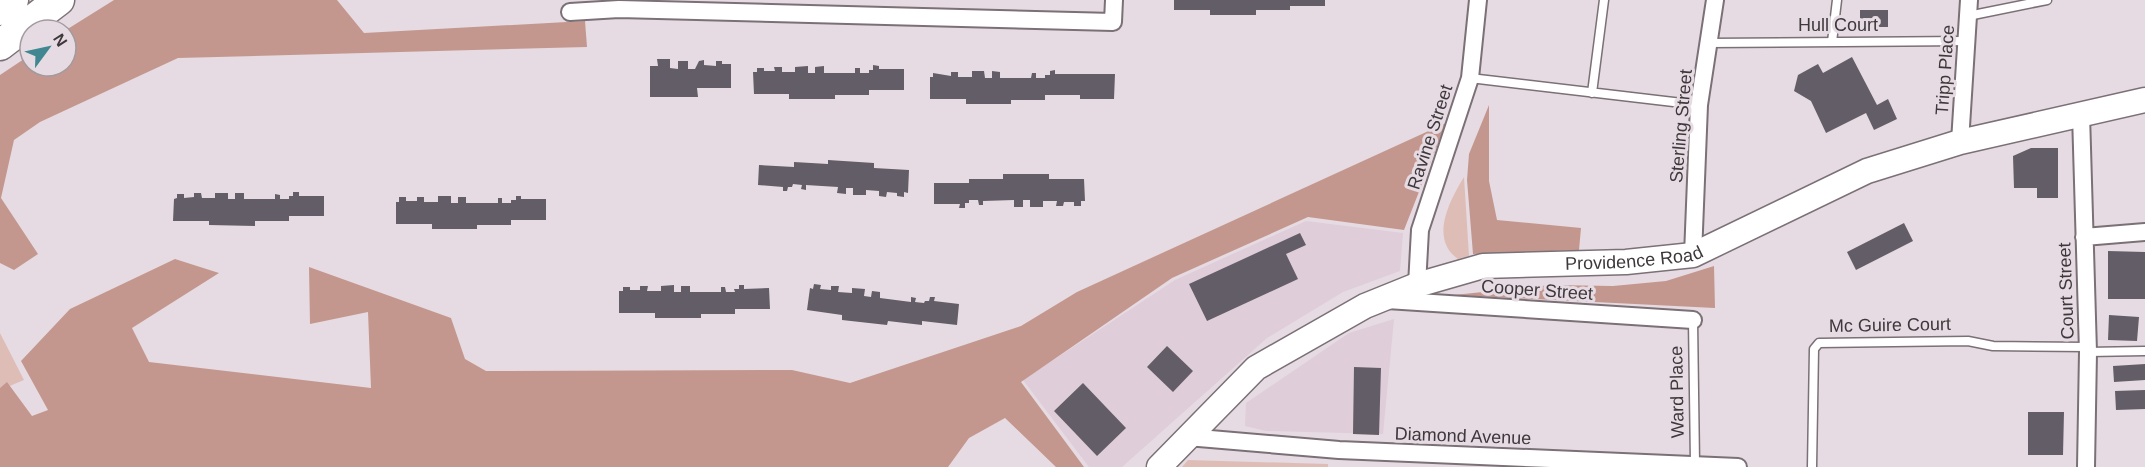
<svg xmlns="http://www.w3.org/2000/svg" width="2145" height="467" viewBox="0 0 2145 467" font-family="Arial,sans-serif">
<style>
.built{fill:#dfcdd9}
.green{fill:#dfbdb7}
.forest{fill:#c4978e}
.building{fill:#625d66}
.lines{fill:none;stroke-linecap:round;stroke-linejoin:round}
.lane-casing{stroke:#7a7076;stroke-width:11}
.street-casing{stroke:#7a7076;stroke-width:20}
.secondary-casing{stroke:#7a7076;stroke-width:27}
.highway-casing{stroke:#7a7076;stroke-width:33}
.lane{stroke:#fff;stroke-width:8}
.street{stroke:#fff;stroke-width:16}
.secondary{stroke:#fff;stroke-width:24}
.highway{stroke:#fff;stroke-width:30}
.labels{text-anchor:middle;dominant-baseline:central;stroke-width:6;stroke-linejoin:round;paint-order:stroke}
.street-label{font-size:18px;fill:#3d383b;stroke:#e6dbe2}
</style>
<rect width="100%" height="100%" fill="#e6dbe2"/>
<!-- built -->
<path class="built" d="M1306,221l97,12 -3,38 -57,21 -76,46 -145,129h-33l-66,-87 152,-100z
M1394,319l-11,115 -117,-3 -21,-5 1,-23 103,-70z"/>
<!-- green -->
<path class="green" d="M1464,177l5,79 -11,3c-29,-20 -8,-59 6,-82z
M0,333l24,47 -24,10z
M1188,460l140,4v3h-146z"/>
<!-- forest -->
<path class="forest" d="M114,0h223l27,33 221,-12 2,26 -409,11 -138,64 -26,18 -13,58 37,56 -24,16 -14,-7v-188l30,-20v11h36v-36z
M1489,105v76l8,39 84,8 -2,22 -106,4 -6,-74 2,-26z
M1446,123l-42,107 -96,-13 -136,61 -151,104 63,85h-28l-51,-49 -36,20 -21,29h-948v-79l7,-6 25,34 16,-6 -27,-49 49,-52 105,-50 44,14 -87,55 17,34 222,26 -3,-76 -58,12 -1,-57 142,51 14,41 21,12 306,-1 58,13 171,-57 56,-34z
M1714,266l1,42 -261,-13 97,-10 62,1 53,-5z"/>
<!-- building -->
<path class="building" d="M1174,0h151v6h-35v4h-34v5h-46v-5h-36z
M1860,10h28v17h-28z
M1852,57l25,48 11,-6 9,20 -23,11 -8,-17 -40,20 -15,-32 -17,-10 4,-16 20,-11 5,9z
M657,59h13v9l8,1v-8h10v8h7l4,-8 5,-1v5l12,1v-5h6v3h9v24h-34l1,9h-48v-31h8z
M873,65l6,1v3h25v21h-35v5h-34v4h-46v-5h-35l-1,-22h4v-4h7v3h11l-1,-4h8v5h13v-5l13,-1v7h7v-6l9,-1v7h31v-5h5v5h9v-3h4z
M1055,70v4h60l-1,25h-34v-4h-35v5h-34v4h-45v-5h-36v-22h3v-4l18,3v-4h7v5h14v-6h12l1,7h7v-7l8,1v6h31l1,-5h4v5h9v-3h5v-4z
M2031,148h27v50h-21v-10h-23l-1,-32z
M828,160l46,3v5l35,2 -1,23 -4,-1v5l-7,-1v-3l-10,-1 -1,5 -7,-1v-5l-13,-1v5h-13v-7h-7v6l-9,-1 1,-6 -32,-2v5l-5,-1 1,-4 -9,-1 -1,3h-4l-1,4h-4v-4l-25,-2 1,-20 35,2v-5l34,2z
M1003,174h46v5h35l1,22h-4v5h-7v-4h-10l-1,4h-7l1,-5h-14v6h-13v-7h-7v7h-9v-7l-31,1v4h-4l-1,-5h-9v3h-4v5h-6l1,-4h-26v-21h35v-4h34z
M293,192h6v4h25v20h-35v5h-34v5l-46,-1v-4h-36l1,-22 3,-1v-4h7v4l10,-1v-4h7l1,5h13v-5h13v6h7v-6h9v6h31v-5l5,1v4h9v-3h4z
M438,196h13v7h7v-6h8v6h32v-5h4v5h9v-3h5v-4h5v3h25v21h-35v5h-34v4h-45v-5h-36v-22h3v-5h7v4h11v-4h7v5h14z
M1904,223l9,18 -57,29 -9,-18z
M1300,233l6,12 -20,9 12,25 -91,42 -18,-37z
M2108,251l37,1v47h-37z
M814,284l7,1 -1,4 11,1v-4h8l-1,6 14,1v-5l13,1 -1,7 7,1 1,-6 8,1v6l31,4v-5l5,1 -1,4 9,1 1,-2h4l1,-4h5l-1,4 25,3 -2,21 -35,-4v4l-34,-4 -1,4 -45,-5v-5l-35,-5 3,-22 3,1z
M674,285v7h7v-6h9v6h31v-5h4l1,5h9l-1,-3h5v-4h5v4l25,-1 1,21h-35v5h-34v4h-46v-5h-36v-22h4v-4h7v3h10v-4h8l-1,5h14v-5z
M2109,315l30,2 -2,24 -29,-1z
M1167,346l26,25 -20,21 -26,-25z
M2145,364v16l-31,2 -1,-16z
M1354,367l27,1 -2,67 -26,-1z
M1083,383l43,45 -29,28 -43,-45z
M2145,390v19l-29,1 -1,-19z
M2028,412h36l-1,43h-35z"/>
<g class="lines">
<!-- lane casing -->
<g class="lane-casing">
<path id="lane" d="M1968,16l79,-16
M1832,42l5,-42
M1709,43l258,-2
M1470,78l229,27
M1592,93l12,-93
M1693,320l2,144
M2088,352l57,-1
M1812,467l2,-118 5,-6 149,-2 25,5 94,1"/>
</g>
<!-- street casing -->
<g class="street-casing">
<path id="street" d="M570,12l49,-3 494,13 1,-22
M2081,114l7,238 -2,115
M1960,142l9,-142
M2084,237l61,-5
M1693,255l6,-150 16,-105
M1417,285l3,-55 50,-152 8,-78
M1387,300l306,20
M1187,437l152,13 399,17"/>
</g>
<!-- secondary casing -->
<g class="secondary-casing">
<g id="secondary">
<path id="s1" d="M1159,467l97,-99 109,-62 52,-21 66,-19 143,-4 67,-7 174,-84 93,-29 185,-42"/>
</g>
</g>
<!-- highway casing -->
<g class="highway-casing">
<path id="highway" d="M0,10l13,-10
M0,45l59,-45"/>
</g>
<!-- lane -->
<use href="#lane" class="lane"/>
<!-- street -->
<use href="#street" class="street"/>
<!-- secondary -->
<use href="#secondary" class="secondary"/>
<!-- highway -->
<use href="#highway" class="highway"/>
</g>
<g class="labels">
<!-- street labels -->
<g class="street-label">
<text x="1838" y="25">Hull Court</text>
<text transform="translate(1945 70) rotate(-86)">Tripp Place</text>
<text transform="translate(1681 126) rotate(-85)">Sterling Street</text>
<text transform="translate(1430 137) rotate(-72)">Ravine Street</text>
<text stroke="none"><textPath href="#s1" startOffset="540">Providence Road</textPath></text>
<text transform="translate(1537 290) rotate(4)">Cooper Street</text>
<text transform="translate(2066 291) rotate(-92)">Court Street</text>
<text transform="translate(1890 325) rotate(-1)">Mc Guire Court</text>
<text transform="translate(1677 392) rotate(-91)">Ward Place</text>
<text transform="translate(1463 436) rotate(2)">Diamond Avenue</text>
</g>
</g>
<!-- north arrow -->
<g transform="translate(48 48) rotate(57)"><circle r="28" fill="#e6dbe2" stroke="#a29a9f" stroke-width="1.5"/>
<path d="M0-4.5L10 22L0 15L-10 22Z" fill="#408791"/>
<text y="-9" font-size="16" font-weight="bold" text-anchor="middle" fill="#3d383b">N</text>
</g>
</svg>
